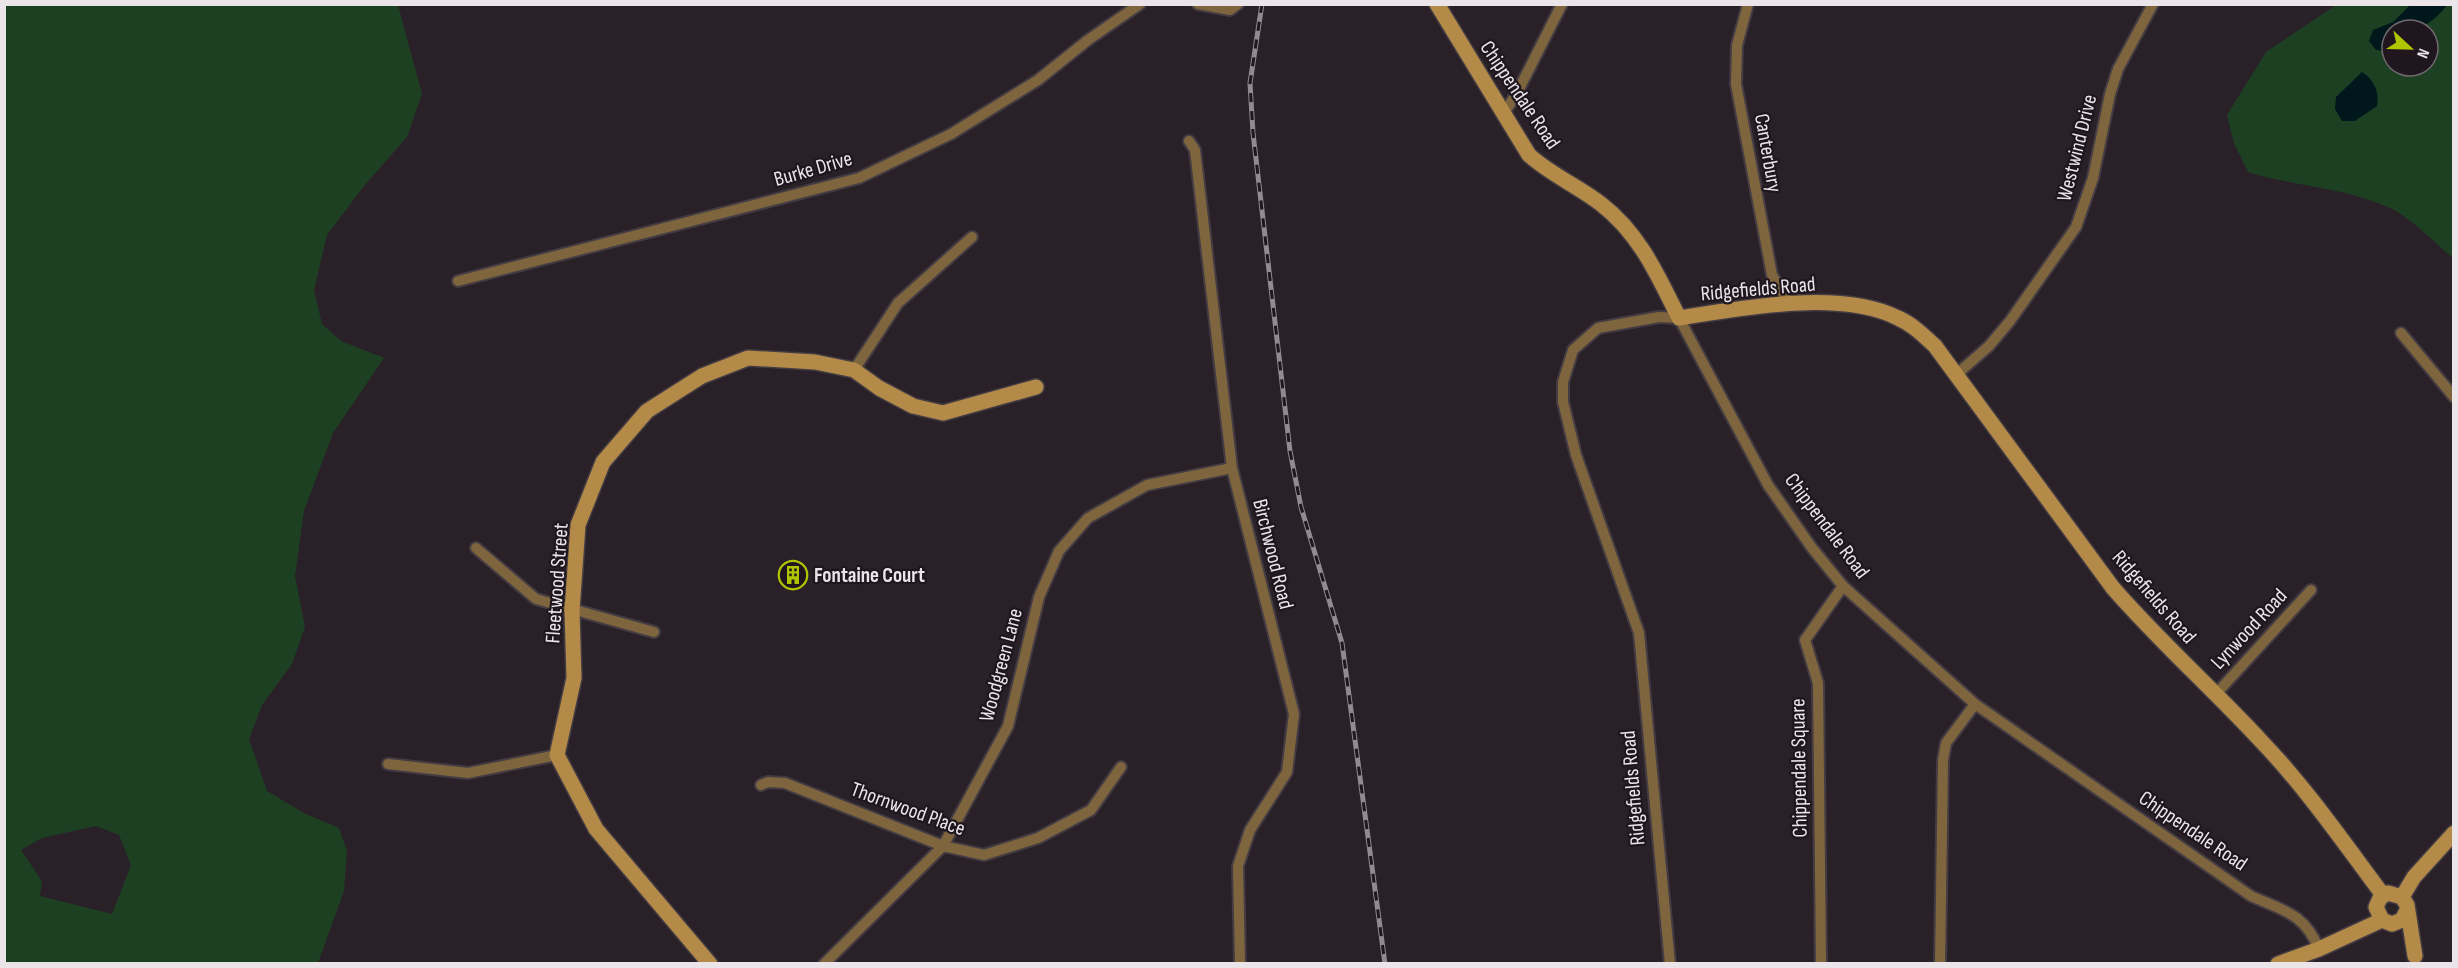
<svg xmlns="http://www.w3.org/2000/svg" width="2458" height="968" viewBox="0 0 2458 968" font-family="'Sofia Sans Condensed',sans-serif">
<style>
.green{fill:#1d4023;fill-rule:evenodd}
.water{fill:#00181c}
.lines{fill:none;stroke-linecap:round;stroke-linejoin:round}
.street-casing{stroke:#443c43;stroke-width:14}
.secondary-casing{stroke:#443c43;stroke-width:18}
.street{stroke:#7e653d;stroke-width:10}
.secondary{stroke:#b38a48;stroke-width:15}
.rail-casing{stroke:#918a90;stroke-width:5}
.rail{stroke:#1f161e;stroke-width:3;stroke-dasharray:9;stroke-linecap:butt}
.labels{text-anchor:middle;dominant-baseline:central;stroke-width:4.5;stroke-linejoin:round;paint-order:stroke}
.street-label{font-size:21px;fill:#ebe5ea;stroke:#1f161e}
.poi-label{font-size:21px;font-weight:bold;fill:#ebe5ea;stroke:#1f161e;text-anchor:start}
</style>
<rect width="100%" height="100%" fill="#292028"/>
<!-- green -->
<path class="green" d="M5,4l393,1 24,89 -15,43 -43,49 -37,49 -13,55 8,34 19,17 43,17 -51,75 -29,78 -9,65 10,51 -13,37 -30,41 -13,34 18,52 37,22 35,15 8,23 -3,40 -26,72h-313zM96,826l23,9 12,30 -19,49 -72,-18 2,-15 -21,-31 21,-12z
M2336,5h117v253c-17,-14 -41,-39 -61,-49 -46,-22 -97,-22 -144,-37l-14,-29 -7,-28 39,-63zM2392,30h36v36h-36z"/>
<!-- water -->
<path class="water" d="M2410,5h37c-16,21 -29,25 -55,25v22l-16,-2 -7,-9 4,-11 20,-8z
M2362,72c12,7 18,21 15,34l-22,15h-13l-7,-12 1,-12z"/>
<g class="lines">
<!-- street casing -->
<g class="street-casing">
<path id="street" d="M1198,4l32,6 8,-6
M1748,4l-11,41 -1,39 36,191 17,28
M1504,113l13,-20 45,-89
M1189,141l6,9 37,318 62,246 -7,58 -37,58 -12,36 2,98
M458,281l401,-103 92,-44 87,-54 50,-40 52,-36
M2401,333l53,64
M854,370l44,-67 74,-66
M1957,374l32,-28 21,-25 66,-94 17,-49 17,-84 8,-25 35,-65
M476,548l60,51 118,33
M2216,694l95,-104
M388,764l80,9 89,-18
M761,785l7,-3 17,1 158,63 41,9 54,-17 53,-28 30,-43
M824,964l119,-118 65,-120 31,-129 20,-46 29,-33 59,-33 85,-17
M1670,964l-31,-331 -63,-178 -13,-53v-20l10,-32 25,-22 61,-11 20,1 89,167 44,63 31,38 132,118 276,192c33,15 53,17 68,53
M1821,964l-3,-281 -13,-43 38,-54
M1940,964l3,-204 3,-17 29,-39"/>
</g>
<!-- secondary casing -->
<g class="secondary-casing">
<path id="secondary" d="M1437,4l92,151c22,20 49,31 72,49 39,30 57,72 78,114 63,-10 161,-29 219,0 14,6 25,17 37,28l178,242c47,54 100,101 149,154 45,47 82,101 121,153
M2402,897l12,-20 40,-44
M2407,910l-5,10 -10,4 -10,-4 -6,-13 4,-9 8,-5 14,4 5,8 8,51
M710,964l-114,-135 -39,-74 17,-77 -2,-67 6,-86 25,-63 44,-51 55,-35 46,-18 67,4 39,8 25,18 34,18 30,7 93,-26
M2278,964l41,-15 63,-29"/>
</g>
<!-- street -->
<use href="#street" class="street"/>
<!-- secondary -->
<use href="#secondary" class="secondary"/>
<!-- rail casing -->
<g class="rail-casing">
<path id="rail" d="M1262,4l-12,79 3,50 37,318 11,56 41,136 43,321"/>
</g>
<!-- rail -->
<use href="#rail" class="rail"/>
</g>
<!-- icons -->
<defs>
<g id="building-ring" transform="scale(1.5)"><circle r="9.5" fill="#1f161e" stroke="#b0c501" stroke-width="1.5"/><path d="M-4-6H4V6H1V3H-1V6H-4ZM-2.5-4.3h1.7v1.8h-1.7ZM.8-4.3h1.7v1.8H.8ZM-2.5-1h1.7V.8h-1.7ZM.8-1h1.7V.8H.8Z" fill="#b0c501"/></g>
</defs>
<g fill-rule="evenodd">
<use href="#building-ring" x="793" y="575"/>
</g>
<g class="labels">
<!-- street labels -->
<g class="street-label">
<text transform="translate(1520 95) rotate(56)">Chippendale Road</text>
<text transform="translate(2077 148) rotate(-76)">Westwind Drive</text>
<text transform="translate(1768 153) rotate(80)">Canterbury</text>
<text transform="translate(813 169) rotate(-16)">Burke Drive</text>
<text transform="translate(1758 289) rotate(-5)">Ridgefields Road</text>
<text transform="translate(1827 526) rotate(53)">Chippendale Road</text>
<text transform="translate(1273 554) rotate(76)">Birchwood Road</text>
<text transform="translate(557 583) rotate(-86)">Fleetwood Street</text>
<text transform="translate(2154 597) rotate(49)">Ridgefields Road</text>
<text transform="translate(2249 629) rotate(-47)">Lynwood Road</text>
<text transform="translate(1001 665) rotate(-75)">Woodgreen Lane</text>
<text transform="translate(1799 768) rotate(-91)">Chippendale Square</text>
<text transform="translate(1633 788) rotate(-95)">Ridgefields Road</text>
<text transform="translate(908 809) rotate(20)">Thornwood Place</text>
<text transform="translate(2193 831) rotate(34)">Chippendale Road</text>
</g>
<!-- poi labels -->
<g class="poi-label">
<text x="814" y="575">Fontaine Court</text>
</g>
</g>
<!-- border -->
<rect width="2458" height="968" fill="none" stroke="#ebe5ea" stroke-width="12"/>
<!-- north arrow -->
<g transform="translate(2410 48) rotate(112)"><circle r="28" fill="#1f161e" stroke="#716970" stroke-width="1.5"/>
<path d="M0-4.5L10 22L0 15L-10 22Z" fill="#b0c501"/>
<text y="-9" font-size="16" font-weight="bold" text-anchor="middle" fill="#ebe5ea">N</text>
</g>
</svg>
